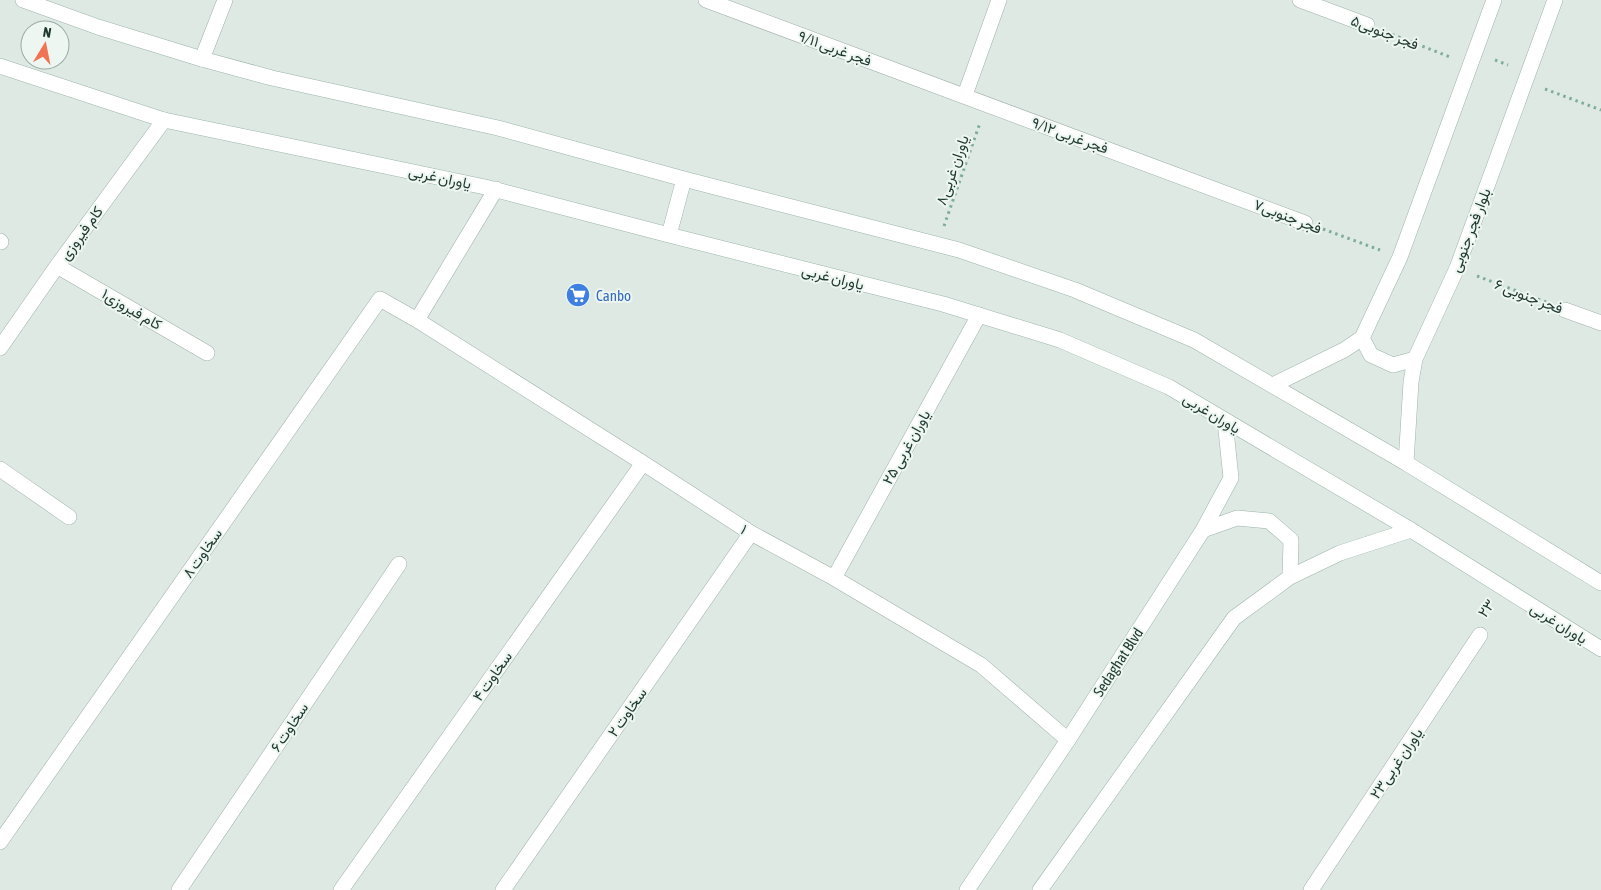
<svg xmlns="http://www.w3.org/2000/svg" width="1601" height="890" viewBox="0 0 1601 890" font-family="'Asap Condensed',Vazirmatn,sans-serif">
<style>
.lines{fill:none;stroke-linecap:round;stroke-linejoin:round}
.street-casing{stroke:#a1b1ab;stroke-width:16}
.secondary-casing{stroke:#9db5ab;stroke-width:16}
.path{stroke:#7ead9c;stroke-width:3;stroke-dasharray:2.5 4;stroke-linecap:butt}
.street{stroke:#fff;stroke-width:15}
.secondary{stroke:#fff;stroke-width:15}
.labels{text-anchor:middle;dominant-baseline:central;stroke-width:4;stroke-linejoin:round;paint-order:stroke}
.street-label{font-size:15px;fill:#1f3931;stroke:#eef6f2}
.shop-label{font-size:15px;fill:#366cbe;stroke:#eef6f2;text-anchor:start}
</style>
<rect width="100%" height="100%" fill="#dee9e4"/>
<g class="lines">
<!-- street casing -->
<g class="street-casing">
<path id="street" d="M706,0l599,223
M1300,0l67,25
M202,59l23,-59
M965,95l34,-95
M0,241l1,1
M57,266l150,87
M1565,310l36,13
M417,320l79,-131
M0,348l57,-82 107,-146
M0,469l69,48
M834,578l145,-263
M0,842l380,-543 37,21 226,143 108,70 83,45 147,87 87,75
M179,890l220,-326
M341,890l302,-427
M503,890l248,-357
M1311,890l169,-255"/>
</g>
<!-- secondary casing -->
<g class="secondary-casing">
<path id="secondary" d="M23,0l75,27 104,32 70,19 226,50 186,51 275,71 116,40 119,50 212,123 195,120
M0,66l164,54 321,67 184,48 274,69 117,36 109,47 242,143 190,119
M669,235l15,-56
M1362,338l9,17 22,10 22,-6
M1273,385l71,-35 18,-12 38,-81 94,-257
M1406,463l5,-81 4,-23 42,-91 98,-268
M1203,530l34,-12 32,3 22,19 -1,37
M967,890l101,-150 135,-210 28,-52 -6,-57
M1040,890l194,-272 56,-41 50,-24 71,-23"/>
</g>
<!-- path -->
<path class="path" d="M1386,32l64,25
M1495,60l13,5
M1545,89l56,21
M944,226l36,-103
M1323,229l57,21
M1477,276l69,26"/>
<!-- street -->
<use href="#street" class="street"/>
<!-- secondary -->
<use href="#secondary" class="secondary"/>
</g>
<!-- icons -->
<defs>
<g id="supermarket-disc" transform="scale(1.25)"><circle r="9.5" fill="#3f7fe0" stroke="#eef6f2"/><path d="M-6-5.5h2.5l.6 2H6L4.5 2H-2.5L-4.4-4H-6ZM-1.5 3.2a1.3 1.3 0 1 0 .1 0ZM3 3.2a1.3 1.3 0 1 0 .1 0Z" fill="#fff"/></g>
</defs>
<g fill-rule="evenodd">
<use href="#supermarket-disc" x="578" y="295"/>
</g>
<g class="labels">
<!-- street labels -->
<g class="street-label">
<text transform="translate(1385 32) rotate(21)">فجر جنوبی۵</text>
<text transform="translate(835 48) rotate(20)">۹/۱۱ فجر غربی</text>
<text transform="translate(1070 135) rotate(20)">۹/۱۲ فجر غربی</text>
<text transform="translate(952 170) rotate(-71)">یاوران غربی۸</text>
<text transform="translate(440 177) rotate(12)">یاوران غربی</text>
<text transform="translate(1288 216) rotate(21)">فجر جنوبی۷</text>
<text transform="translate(1470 230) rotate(-69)">بلوار فجر جنوبی</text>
<text transform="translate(81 233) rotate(-54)">کام فیروزی</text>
<text transform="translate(833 277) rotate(14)">یاوران غربی</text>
<text transform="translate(1529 296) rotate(21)">۶ فجر جنوبی</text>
<text transform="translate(132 309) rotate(30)">کام فیروزی۱</text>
<text transform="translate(1212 413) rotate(31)">یاوران غربی</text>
<text transform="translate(906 447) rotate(-61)">یاوران غربی ۲۵</text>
<text transform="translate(744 529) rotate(33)">۱</text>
<text transform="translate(202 553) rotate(-55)">سخاوت ۸</text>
<text transform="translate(1486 608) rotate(-55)">۲۳</text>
<text transform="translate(1559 623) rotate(32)">یاوران غربی</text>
<text transform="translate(1118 662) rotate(-57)">Sedaghat Blvd</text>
<text transform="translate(492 676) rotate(-55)">سخاوت ۴</text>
<text transform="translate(627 712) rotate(-55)">سخاوت ۲</text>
<text transform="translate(289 727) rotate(-56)">سخاوت ۶</text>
<text transform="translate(1396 763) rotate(-56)">یاوران غربی۲۳</text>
</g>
<!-- shop labels -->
<g class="shop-label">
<text x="596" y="295">Canbo</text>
</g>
</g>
<!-- north arrow -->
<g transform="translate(45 45) rotate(10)"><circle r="24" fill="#eef6f2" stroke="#9baaa5"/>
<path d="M0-4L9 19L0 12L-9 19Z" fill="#f17354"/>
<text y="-8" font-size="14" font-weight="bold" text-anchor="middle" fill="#1f3931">N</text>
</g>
</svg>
